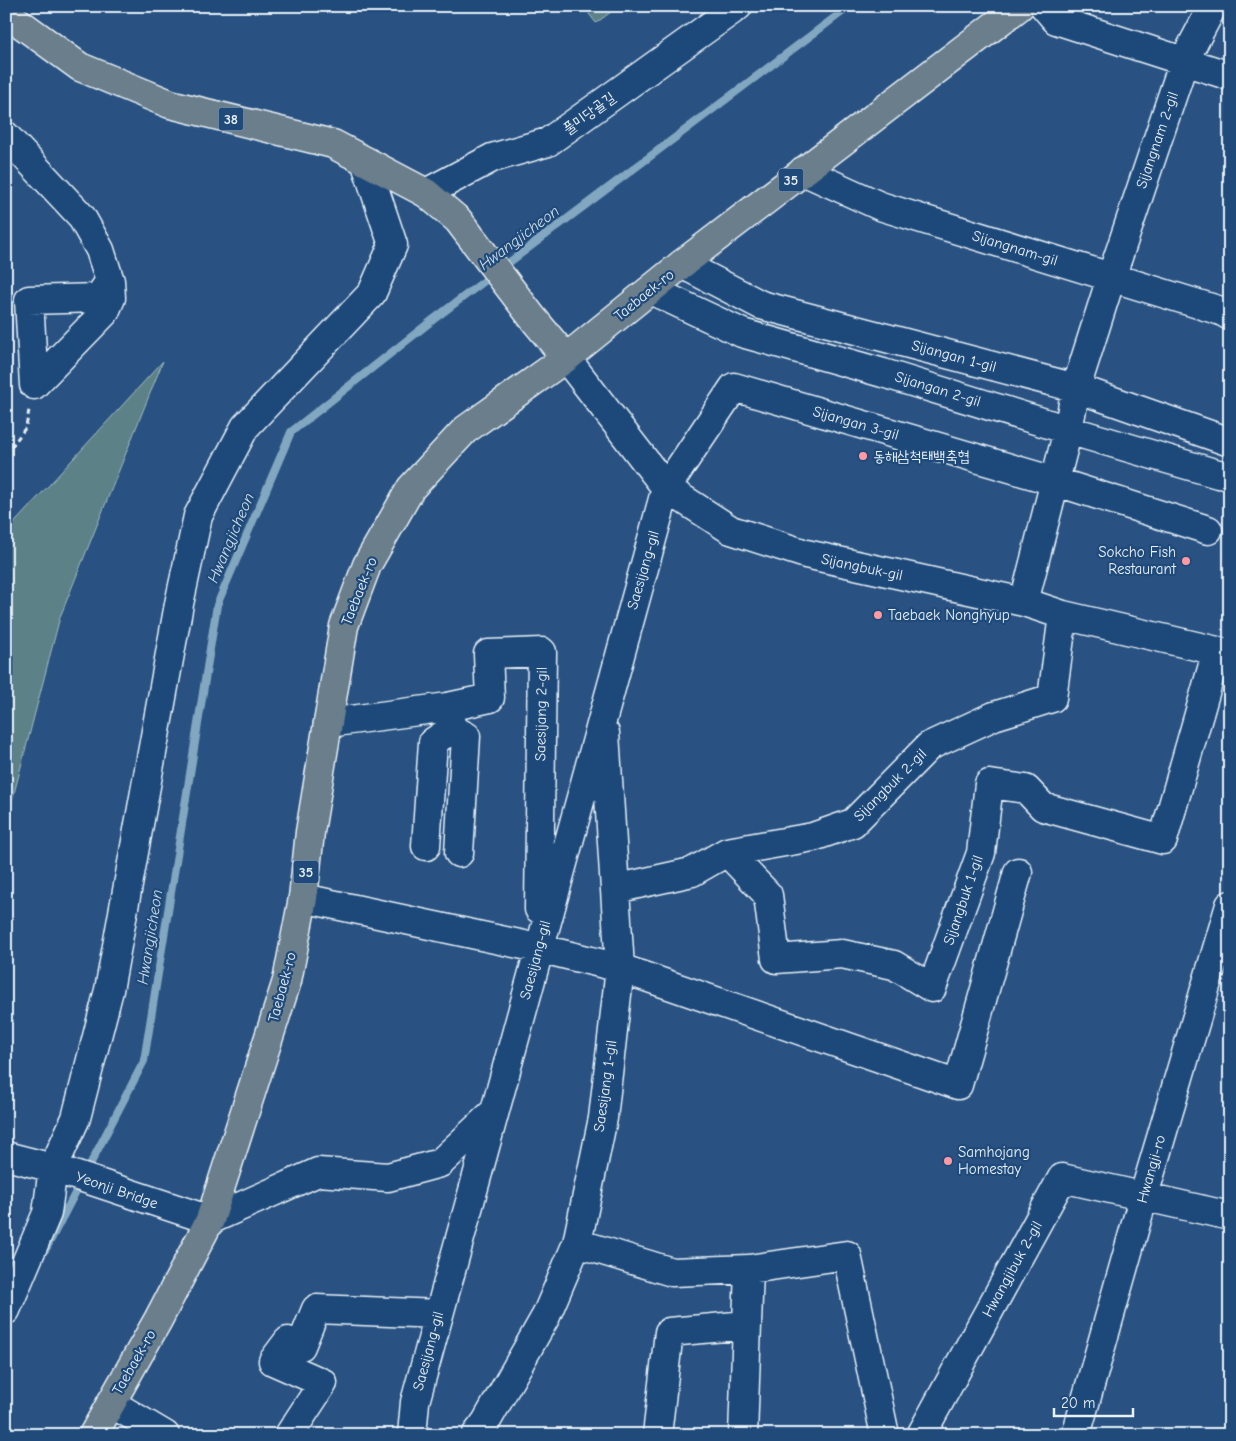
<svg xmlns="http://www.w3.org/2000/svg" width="1236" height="1441" viewBox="0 0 1236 1441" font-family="'Comic Neue','Poor Story',sans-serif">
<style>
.green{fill:#5c8287;stroke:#a2bac0}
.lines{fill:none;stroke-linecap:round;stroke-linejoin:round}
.stream{stroke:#82a7c0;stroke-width:8}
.minor-casing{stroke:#e8f1f8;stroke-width:31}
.major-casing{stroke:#e8f1f8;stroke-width:31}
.path{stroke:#e8f1f8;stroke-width:3;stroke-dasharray:5 4;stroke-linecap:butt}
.minor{stroke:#1f4a7a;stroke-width:28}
.major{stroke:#6b7e8b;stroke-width:28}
.poi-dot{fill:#ff9aa2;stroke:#1f4a7a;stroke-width:2}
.labels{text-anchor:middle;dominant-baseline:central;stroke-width:4.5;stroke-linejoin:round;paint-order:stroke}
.shield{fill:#1f4a7a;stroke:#acbfd2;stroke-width:1}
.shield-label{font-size:14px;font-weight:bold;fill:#e8f1f8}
.street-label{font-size:15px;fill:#e8f1f8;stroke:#1f4a7a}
.poi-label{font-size:15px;fill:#e8f1f8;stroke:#1f4a7a;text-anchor:start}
.water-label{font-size:16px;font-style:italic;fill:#cedfea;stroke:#1f4a7a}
</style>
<rect width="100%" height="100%" fill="#295282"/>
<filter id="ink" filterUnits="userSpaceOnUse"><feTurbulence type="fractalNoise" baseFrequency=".02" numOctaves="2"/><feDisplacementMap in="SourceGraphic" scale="10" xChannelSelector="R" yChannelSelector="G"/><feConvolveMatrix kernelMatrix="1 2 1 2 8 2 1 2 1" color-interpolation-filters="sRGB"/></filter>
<g filter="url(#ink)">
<!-- green -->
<path class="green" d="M583,6h36l-23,17z
M163,361l-103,256 -49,188 -5,5v-278z"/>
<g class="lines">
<!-- stream -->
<path class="stream" d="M46,1249l98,-188 73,-456 74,-173 143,-113 416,-313"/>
<!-- minor casing -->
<g class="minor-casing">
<path id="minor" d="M1044,6l12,14 174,56
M6,136l75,80 19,34 10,31 1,17 -6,14 -71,73 -5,-85 69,-2 12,-17
M803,171l77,35 341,105 9,5
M426,193l66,-35 56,-16 190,-136
M682,264l79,41 315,83 154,54
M651,290l91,43 141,40 185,57 150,44 12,1
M566,358l100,130 65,42 75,24 218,48 39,13 167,39
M1024,602l44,-172 8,-42 35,-110 73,-217 29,-55
M448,707l4,22 14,7 -7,117
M328,723l120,-16 42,-9 -2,-44 54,-2 -3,257
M426,846l7,-104 19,-13
M727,852l41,43 8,64 66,-5 52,11 38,23 49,-135 8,-69 37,5 17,18 120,33 54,-189
M615,889l77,-17 35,-20 86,-15 40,-14 76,-77 65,-30 58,-18 11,-83
M303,898l235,50 82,20 338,117 60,-213
M6,1156l47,12 157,52 108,-48 70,5 52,-14 54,-51
M577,1243l95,29 77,-3 -6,166
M749,1269l98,-14 38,180
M6,1310l41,-97 6,-45 23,-50 33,-128 70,-386 19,-88 47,-89 127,-134 21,-48 -28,-84
M111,1403l54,32
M289,1435l34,-52 -50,-22 15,-20 13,5 15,-37 123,5
M412,1435l3,-33 251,-914 68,-101 320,94 154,49
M476,1435l10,-13 60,-106 31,-73 26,-125 17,-150 -15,-235
M657,1435l12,-103 78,-7
M921,1435l141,-257 168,38
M1076,1435l68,-240 86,-290"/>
</g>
<!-- major casing -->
<g class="major-casing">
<path id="major" d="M6,13l74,54 90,37 163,40 93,49 32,27 74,97 34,41
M93,1435l65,-115 52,-100 77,-239 16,-83 7,-66 34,-206 23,-61 44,-77 54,-58 101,-72 116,-94 338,-258"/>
</g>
<!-- path -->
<path class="path" d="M6,454l20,-27 3,-17"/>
<!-- minor -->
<use href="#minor" class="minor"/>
<!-- major -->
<use href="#major" class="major"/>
</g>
</g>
<!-- markers -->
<g class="poi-dot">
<circle cx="863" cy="456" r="5"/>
<circle cx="1186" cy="561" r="5"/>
<circle cx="878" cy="615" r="5"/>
<circle cx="948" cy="1161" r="5"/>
</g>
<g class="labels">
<!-- shield labels -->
<g class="shield">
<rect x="218.5" y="107.5" width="25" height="23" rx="4"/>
<rect x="778.5" y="168.5" width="25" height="23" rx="4"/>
<rect x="293.5" y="860.5" width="25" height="23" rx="4"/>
</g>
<g class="shield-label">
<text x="231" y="119">38</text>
<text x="791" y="180">35</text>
<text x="306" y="872">35</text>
</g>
<!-- street labels -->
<g class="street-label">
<text transform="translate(589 113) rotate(-36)">풀미당골길</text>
<text transform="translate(1157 140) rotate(-71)">Sijangnam 2-gil</text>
<text transform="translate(1015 248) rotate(17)">Sijangnam-gil</text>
<text transform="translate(644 295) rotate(-39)">Taebaek-ro</text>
<text transform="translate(954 356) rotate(15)">Sijangan 1-gil</text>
<text transform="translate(938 389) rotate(17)">Sijangan 2-gil</text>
<text transform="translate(856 423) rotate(16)">Sijangan 3-gil</text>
<text transform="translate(862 567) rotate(12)">Sijangbuk-gil</text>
<text transform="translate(643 570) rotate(-74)">Saesijang-gil</text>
<text transform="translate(359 591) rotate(-68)">Taebaek-ro</text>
<text transform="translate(541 714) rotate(-89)">Saesijang 2-gil</text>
<text transform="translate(890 785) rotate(-45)">Sijangbuk 2-gil</text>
<text transform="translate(963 900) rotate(-71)">Sijangbuk 1-gil</text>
<text transform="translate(535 960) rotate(-75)">Saesijang-gil</text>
<text transform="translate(282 987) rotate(-75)">Taebaek-ro</text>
<text transform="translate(605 1086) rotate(-82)">Saesijang 1-gil</text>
<text transform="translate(1151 1169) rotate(-74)">Hwangji-ro</text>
<text transform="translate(117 1190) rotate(19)">Yeonji Bridge</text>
<text transform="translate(1012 1269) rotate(-61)">Hwangjibuk 2-gil</text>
<text transform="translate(428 1351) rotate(-75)">Saesijang-gil</text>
<text transform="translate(134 1362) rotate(-60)">Taebaek-ro</text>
</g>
<!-- poi labels -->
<g class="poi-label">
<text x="873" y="456">동해삼척태백축협</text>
<text x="1176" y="552" text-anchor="end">Sokcho Fish<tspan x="1176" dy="17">Restaurant</tspan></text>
<text x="888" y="615">Taebaek Nonghyup</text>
<text x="958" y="1152">Samhojang<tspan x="958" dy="17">Homestay</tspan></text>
</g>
<!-- water labels -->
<g class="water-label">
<text transform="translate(519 238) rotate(-37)">Hwangjicheon</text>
<text transform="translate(231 538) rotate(-67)">Hwangjicheon</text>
<text transform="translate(150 937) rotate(-81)">Hwangjicheon</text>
</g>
</g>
<!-- margin -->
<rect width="1236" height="1441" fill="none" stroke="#1f4a7a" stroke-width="25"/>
<rect x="12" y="12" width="1211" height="1416" fill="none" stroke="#e8f1f8" stroke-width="2" filter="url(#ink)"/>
<!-- scale -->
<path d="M1054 1408v8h79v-8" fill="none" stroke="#e8f1f8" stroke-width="2.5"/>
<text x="1061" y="1408" font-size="15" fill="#e8f1f8" stroke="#1f4a7a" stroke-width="4" paint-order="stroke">20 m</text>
</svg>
